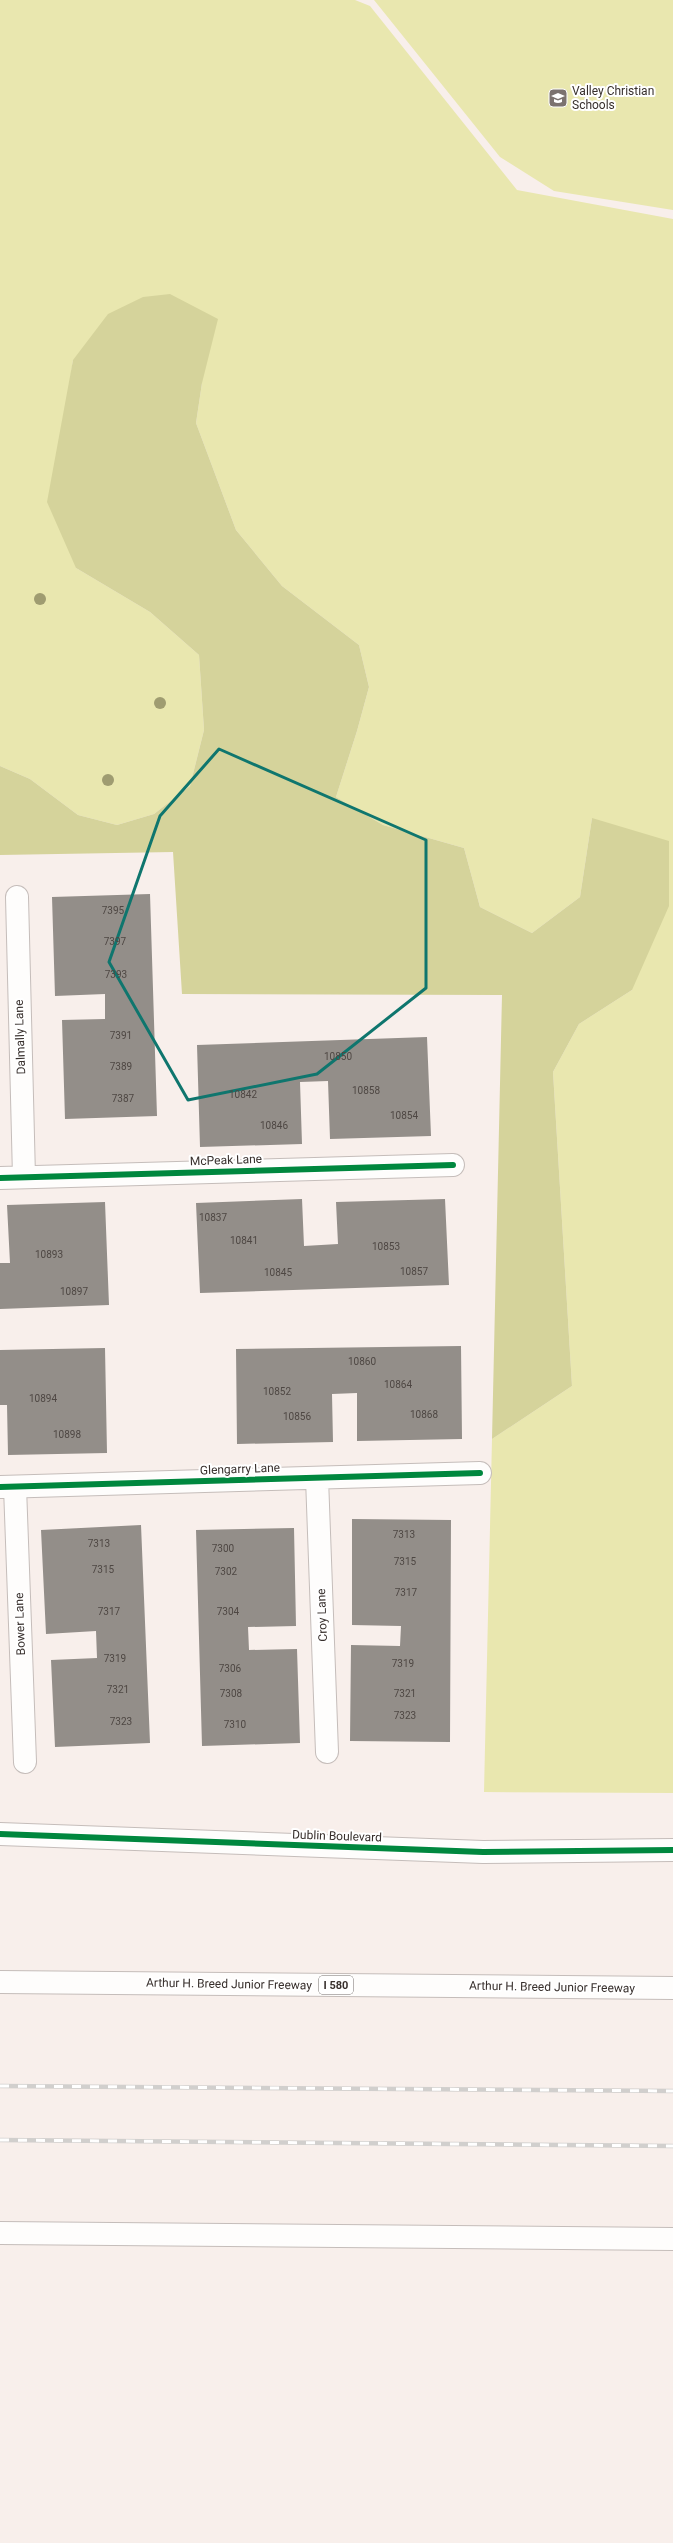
<svg xmlns="http://www.w3.org/2000/svg" width="673" height="2543" viewBox="0 0 673 2543" font-family="Roboto,sans-serif">
<style>
.green{fill:#e9e7af}
.forest{fill:#d5d39b}
.building{fill:#938e89}
.lines{fill:none;stroke-linecap:round;stroke-linejoin:round}
.street-casing{stroke:#c5bdba;stroke-width:24}
.secondary-casing{stroke:#c5bdba;stroke-width:24}
.highway-casing{stroke:#c5bdba;stroke-width:24}
.street{stroke:#fefdfc;stroke-width:22}
.secondary{stroke:#fefdfc;stroke-width:22}
.highway{stroke:#fefdfc;stroke-width:22}
.rail-casing{stroke:#d1cfcd;stroke-width:4.5}
.rail{stroke:#fff;stroke-width:3;stroke-dasharray:9;stroke-linecap:butt}
.cycleway-casing{stroke:#fff;stroke-width:8}
.cycleway{stroke:#00873e;stroke-width:6}
.tree{fill:#9f9c71}
.marked{fill:none;stroke:#0f766e;stroke-width:3;stroke-linejoin:round}
.labels{text-anchor:middle;dominant-baseline:central;stroke-width:4;stroke-linejoin:round;paint-order:stroke}
.number-label{font-size:10px;fill:#4e4743}
.shield{fill:#fff;stroke:#736d6b;stroke-width:1}
.shield-label{font-size:11px;font-weight:bold;fill:#372f2c}
.poi-label{font-size:12px;fill:#372f2c;stroke:#fff;text-anchor:start}
.street-label{font-size:12px;fill:#372f2c;stroke:#fff}
</style>
<rect width="100%" height="100%" fill="#f8efeb"/>
<!-- green -->
<path class="green" d="M0,0h355l15,6 147,184 156,29v1574l-189,-1 8,-353 80,-53 -19,-314 26,-48 53,-34 -40,-172 -12,79 -48,36 -52,-26 -16,-59 -81,-23 -47,-28 21,-66 12,-44 -10,-42 -77,-59 -46,-56 -40,-107 6,-40 -129,-23 -8,55 11,153 74,44 49,43 5,75 -14,56 -36,28 -37,11 -39,-10 -48,-36 -30,-13z
M374,0h299v210l-119,-19 -54,-34z"/>
<!-- forest -->
<path class="forest" d="M170,294l48,25 -16,64 -6,40 40,107 46,56 77,59 10,42 -12,44 -21,66 47,28 81,23 16,59 52,26 48,-36 12,-79 77,23v65l-37,84 -53,34 -26,48 19,314 -80,53 10,-444 -320,-1 -9,-142 -173,3v-89l30,13 48,36 39,10 37,-11 36,-28 14,-56 -5,-75 -49,-43 -74,-44 -29,-66 26,-142 35,-46 35,-17z"/>
<!-- building -->
<path class="building" d="M150,894l7,222 -92,3 -3,-99 43,-1v-25l-50,2 -3,-99z
M427,1037l4,99 -101,3 -2,-58 -28,1 2,62 -102,3 -3,-102z
M302,1199l2,47 34,-2 -2,-42 109,-3 4,86 -249,8 -4,-90z
M105,1202l4,103 -109,4v-46h10l-3,-58z
M461,1346l1,93 -105,2v-48l-25,1 1,48 -96,2 -1,-95z
M105,1348l2,105 -99,2 -1,-50h-7v-55z
M352,1519l99,1 -1,222 -100,-1 1,-96 49,1 1,-20 -49,-1z
M141,1525l9,218 -95,4 -4,-87 46,-2 -1,-27 -50,3 -5,-104z
M294,1528l2,98 -48,1 1,23 48,-1 3,94 -98,3 -6,-216z"/>
<g class="lines">
<!-- street casing -->
<g class="street-casing">
<path id="street" d="M17,897l7,280
M0,1178l453,-13
M317,1478l10,274
M0,1487l480,-14
M15,1487l10,275"/>
</g>
<!-- secondary casing -->
<g class="secondary-casing">
<path id="secondary" d="M0,1834l483,18 190,-2"/>
</g>
<!-- highway casing -->
<g class="highway-casing">
<path id="highway" d="M0,1982l673,6
M0,2233l673,6"/>
</g>
<!-- street -->
<use href="#street" class="street"/>
<!-- secondary -->
<use href="#secondary" class="secondary"/>
<!-- highway -->
<use href="#highway" class="highway"/>
<!-- rail casing -->
<g class="rail-casing">
<path id="rail" d="M0,2086l673,5
M0,2140l673,6"/>
</g>
<!-- rail -->
<use href="#rail" class="rail"/>
<!-- cycleway casing -->
<g class="cycleway-casing">
<path id="cycleway" d="M0,1178l453,-13
M0,1487l480,-14
M0,1834l483,18 190,-2"/>
</g>
<!-- cycleway -->
<use href="#cycleway" class="cycleway"/>
</g>
<!-- trees -->
<g class="tree">
<circle cx="40" cy="599" r="6"/>
<circle cx="160" cy="703" r="6"/>
<circle cx="108" cy="780" r="6"/>
</g>
<!-- marked area -->
<path class="marked" d="M219,749l207,91v148l-109,86 -129,26 -79,-138 51,-146z"/>
<!-- icons -->
<defs>
<g id="school-square" transform="scale(1)"><rect x="-9" y="-9" width="18" height="18" rx="4" fill="#7b726f" stroke="#fff"/><path d="M0-5L7-2L0 1L-7-2ZM-4 1L0 2.5L4 1V4Q0 6-4 4Z" fill="#fff"/></g>
</defs>
<g fill-rule="evenodd">
<use href="#school-square" x="558" y="98"/>
</g>
<g class="labels">
<!-- number labels -->
<g class="number-label">
<text x="113" y="910">7395</text>
<text x="115" y="941">7397</text>
<text x="116" y="974">7393</text>
<text x="121" y="1035">7391</text>
<text x="338" y="1056">10850</text>
<text x="121" y="1066">7389</text>
<text x="366" y="1090">10858</text>
<text x="243" y="1094">10842</text>
<text x="123" y="1098">7387</text>
<text x="404" y="1115">10854</text>
<text x="274" y="1125">10846</text>
<text x="213" y="1217">10837</text>
<text x="244" y="1240">10841</text>
<text x="386" y="1246">10853</text>
<text x="49" y="1254">10893</text>
<text x="414" y="1271">10857</text>
<text x="278" y="1272">10845</text>
<text x="74" y="1291">10897</text>
<text x="362" y="1361">10860</text>
<text x="398" y="1384">10864</text>
<text x="277" y="1391">10852</text>
<text x="43" y="1398">10894</text>
<text x="424" y="1414">10868</text>
<text x="297" y="1416">10856</text>
<text x="67" y="1434">10898</text>
<text x="404" y="1534">7313</text>
<text x="99" y="1543">7313</text>
<text x="223" y="1548">7300</text>
<text x="405" y="1561">7315</text>
<text x="103" y="1569">7315</text>
<text x="226" y="1571">7302</text>
<text x="406" y="1592">7317</text>
<text x="109" y="1611">7317</text>
<text x="228" y="1611">7304</text>
<text x="115" y="1658">7319</text>
<text x="403" y="1663">7319</text>
<text x="230" y="1668">7306</text>
<text x="118" y="1689">7321</text>
<text x="231" y="1693">7308</text>
<text x="405" y="1693">7321</text>
<text x="405" y="1715">7323</text>
<text x="121" y="1721">7323</text>
<text x="235" y="1724">7310</text>
</g>
<!-- shield labels -->
<rect class="shield" x="319" y="1976" width="34" height="18" rx="3"/>
<g class="shield-label">
<text x="336" y="1985">I 580</text>
</g>
<!-- poi labels -->
<g class="poi-label">
<text x="572" y="91">Valley Christian<tspan x="572" dy="14">Schools</tspan></text>
</g>
<!-- street labels -->
<g class="street-label">
<text transform="translate(20 1037) rotate(-92)">Dalmally Lane</text>
<text transform="translate(226 1160) rotate(-2)">McPeak Lane</text>
<text transform="translate(240 1469) rotate(-2)">Glengarry Lane</text>
<text transform="translate(322 1615) rotate(-92)">Croy Lane</text>
<text transform="translate(20 1624) rotate(-92)">Bower Lane</text>
<text transform="translate(337 1836) rotate(2)">Dublin Boulevard</text>
<text transform="translate(229 1984) rotate(1)">Arthur H. Breed Junior Freeway</text>
<text transform="translate(552 1987) rotate(1)">Arthur H. Breed Junior Freeway</text>
</g>
</g>
</svg>
